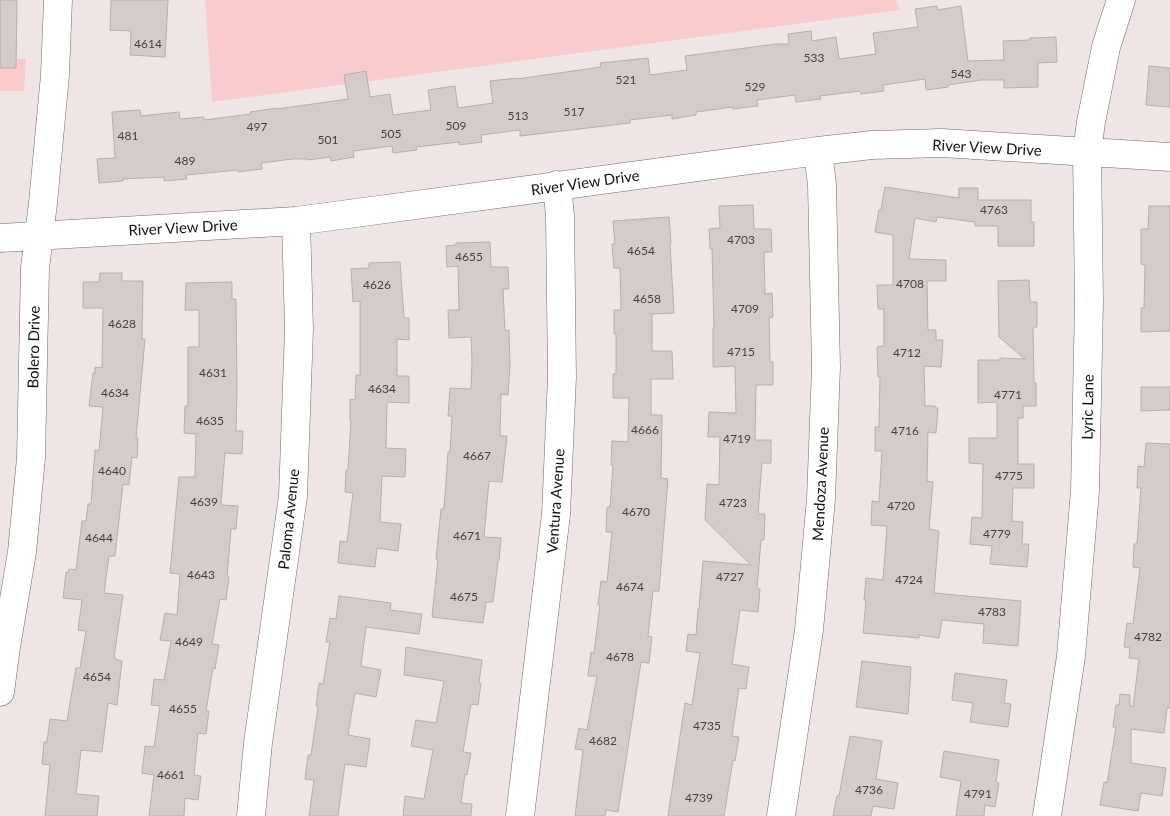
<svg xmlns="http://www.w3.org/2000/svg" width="1170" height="816" viewBox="0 0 1170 816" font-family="Lato,sans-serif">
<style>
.green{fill:#f8ccce}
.building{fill:#d6cbcb;stroke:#b8aeae}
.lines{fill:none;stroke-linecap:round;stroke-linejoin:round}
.minor-casing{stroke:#726869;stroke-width:29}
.minor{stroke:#fff;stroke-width:28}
.labels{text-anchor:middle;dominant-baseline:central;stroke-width:4;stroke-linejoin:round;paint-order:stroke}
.number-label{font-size:12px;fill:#454040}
.street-label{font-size:15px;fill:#151112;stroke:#fff}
</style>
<rect width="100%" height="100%" fill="#f0e5e5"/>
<!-- green -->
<path class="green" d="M205,0h691l4,10 -688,92z
M0,59h26l-2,32h-24z"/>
<!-- building -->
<path class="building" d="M0,0h17l-1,68h-16z
M111,0h57l-3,57 -35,-2 1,-24 -21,-1z
M937,6l1,4 23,-4 7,55 36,-1 -1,-19 27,-1v-2l26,-1 1,25 -19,1v24l-34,1v-8h-23l-33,5v2l-22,3 -1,-11 -42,6 1,6 -23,3 -1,-3 -40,5 1,3 -25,3 -1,-7 -38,5 1,6 -25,3v-2l-37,5v3l-24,4v-4l-42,5v3l-110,13v-6l-39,5 1,7 -23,3v-3l-43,5 1,3 -24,3 -1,-7 -39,5 1,6 -23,4 -1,-4 -22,3 -1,-1h-15l-31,4 1,6 -24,3v-2l-52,5 1,4 -23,2v-4l-41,2v2l-24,2 -2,-24 18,-1 -3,-46 28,-2 1,6 38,-4 1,7 24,-2v3l47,-6 -1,-2 27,-4v1l71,-10 -4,-24 22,-4 4,26 20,-3 3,21 38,-5 -3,-20 27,-4 3,22 35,-5 -3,-22 27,-3v1l84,-12 -1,-4 48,-5 2,17 37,-5 -2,-14 91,-12h13l-1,-10 23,-3 1,10 24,-4 3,22 37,-5 -3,-21 45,-6 -3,-18z
M1149,66l21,2v39l-24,-2z
M885,187l74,11v-10h19v12h53v22h3v24h-36v-20h-23v-4l-38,-5 -1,5 -21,-4 -6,41 37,1v21h-19l1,49h8v10h7l-2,27 -17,-1 1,40h10v2h3l-2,25 -8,-1 -1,49 6,1 -4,47 10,2 -5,62 87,8 -3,45 -35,-3 1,-19 -42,-4 -3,18 -20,-3v3l-56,-5 3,-33h-2l2,-22 17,2 4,-54 -16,-1 1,-24 7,1 3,-51h-7v-24h4l1,-50h-2l-1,-30 7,-1v-37h-6l-1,-24h16v-50l-18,-3 4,-22h2z
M753,205l1,24h17l1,23h-8l1,42 7,-1 1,24 -4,1 1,44h3v23h-17l-1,55h16v23h-9l-4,51h7l-1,26h-3l-4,49h3l-2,23 -18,-2 -8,54 17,3 -3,22 -7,-1 -7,48 7,1 -4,24 -2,-1 -9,56h-56l17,-113 7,2 8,-52 -14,-2 2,-17 8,1 2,-26h1l4,-48 48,4 -46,-45 2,-36 12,1 1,-48h-12l1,-25 27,1 -1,-47 -22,1v-39h1l-2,-79h-2l-1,-20 11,-1 -1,-22z
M1149,206h21v125l-29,1v-24h3l1,-43 -4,-1v-35h7z
M669,217l2,26 -1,1 4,69 -22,1v37h20l1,28h-22v36h11l-1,63 7,1 -9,112h-6l-5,45 4,1 -3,26 -8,-1 -23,150 -12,-2 -1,6h-30l8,-66 -8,-1 4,-21 8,2 10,-54h-9l3,-24 3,1 6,-48h-2l3,-24 6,1 5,-50h-6l1,-25h3l3,-42h-2l1,-24 16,1 1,-44h-16v-24h3v-40h-2v-24h7l-1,-42h-6l-2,-24h3l-2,-23z
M490,242l1,25h17l1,22h-6l2,42 4,-1 1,36 -2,29 -7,-1 -1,42h7l-5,46 -13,-1 -5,56 17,1 -2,23h-1l-5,41h-7l-3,21 -51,-6 6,-58h-2l5,-50h3l4,-57h2l2,-36h-4l2,-28 21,1 1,-27 -1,-25 -22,1 -1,-28h11l-1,-44 -11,1 -1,-21 10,-1v-2z
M400,262l4,56h5v22l-12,-1v37h12v27l-22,-1 -1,46 20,1 -1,28 -23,-1 -2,46 21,2 -3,27 -21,-3 -2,19 -37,-4 2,-22 7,1 6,-49 -8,-1 1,-22h2l3,-49h-1v-22l5,1 1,-25h4v-74l-7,1 -2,-33 18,-1v-5z
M100,273h22v8h21l-1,58h3l-9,99h2l-1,20 -5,-1 -3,28 -6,-1 -8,72h-6l-5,37 19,2 -9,62h1v2l7,2 -5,44 -9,-2 -6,49 -21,-2 -5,44 23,2 -2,20h-52l5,-51 -8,-1 2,-22h3l3,-23 17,2 9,-53h4l6,-37 -8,-1 4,-30 -19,-2 3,-26h2l1,-3 7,1 6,-49h4l2,-17h3l4,-54 4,1 4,-44 -14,-1 4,-33h2v-6l7,1 1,-60h-20v-26h16z
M1029,280l1,22h7v25h-4l1,56h2v23h-13v12h-5v46h16v24h-21l-1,33 11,1 -1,22h7l-2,23 -37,-3 2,-18 -22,-2 2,-27 10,1 1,-54 -14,-1v-25h28v-36l-19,1v-43h22v-2l25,1 -26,-22 -1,-56z
M232,282v17h4l1,91 -1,41h7l-1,23 -17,-1 -4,52 17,1 -2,23h-5l-4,47 2,1 -3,23 -6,-1 -8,45 7,1 -4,24 -2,-1 -7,43h3l-3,23 -8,-1 -4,42 7,1 -3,24 -13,-2 -1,18h-35l5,-41 -12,-2 3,-27 9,1 6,-41 -9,-1 3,-26 10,1 7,-39 -11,-1 5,-27 12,2 3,-41 -10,-1 9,-96h16l1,-43 -12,-1 1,-27h3v-59h11v-37h-14l1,-27z
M1141,387h29v23l-29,1z
M1146,443l24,1v264h-3l-3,25 -33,-4v34l35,5 -4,28 -21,-3 -3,18 -38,-6 4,-23 3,1 9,-56h-3l3,-22h3l1,-11 10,1v11l3,1 6,-48 -10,-1 1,-10 -6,-1 3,-24 6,1 7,-56 -7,-1 1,-23h3l4,-56h-4l1,-22 6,1z
M339,596l52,7 -1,7 32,4 -3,20 -53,-7 -5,39 20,4 -5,27 -21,-4 -7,42 22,4 -4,28 -21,-3 -7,52h-29l5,-36 -9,-1 3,-24h3l7,-48 -2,-1 3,-23 4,1 7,-42h-4l4,-24 6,1z
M406,647l76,13 -3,23h2l-3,22 -7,-1 -8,48 8,1 -4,22 -2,-1 -4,29 11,1 -1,12h-68l2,-20 19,3 9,-49 -22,-4 5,-26 20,3 8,-42 -40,-6z
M862,661l49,6 -3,47 -52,-7z
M955,673l52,7 -3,23 7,1 -3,23 -38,-5 3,-19 -21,-3z
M850,736l32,5 -6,38 22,4 -4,26 -21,-3 -2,10h-38l4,-20h2z
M944,751l55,9 -3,22 3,1 -4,24 -10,-2 -1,11h-28l5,-35 -21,-4z"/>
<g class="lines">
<!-- minor casing -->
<g class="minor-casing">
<path id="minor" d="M0,238l296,-17 522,-70 54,-6 70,-2 228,14
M0,692l6,-45 16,-95 9,-94 4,-190 8,-65 12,-128 3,-75
M251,816l7,-73 35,-247 6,-167 -3,-108
M520,816l36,-302 6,-137 -2,-161 -3,-31
M781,816l28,-186 12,-131 5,-132 -4,-182 -4,-34
M1047,816l24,-160 14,-165 4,-189 -2,-150 4,-30 15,-75 15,-47"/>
</g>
<!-- minor -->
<use href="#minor" class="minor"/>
</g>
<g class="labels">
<!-- number labels -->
<g class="number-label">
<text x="148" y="43">4614</text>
<text x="814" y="57">533</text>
<text x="961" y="73">543</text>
<text x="626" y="79">521</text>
<text x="755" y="86">529</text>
<text x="574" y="111">517</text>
<text x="518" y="115">513</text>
<text x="456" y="125">509</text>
<text x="257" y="126">497</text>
<text x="391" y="133">505</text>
<text x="128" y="135">481</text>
<text x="328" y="139">501</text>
<text x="185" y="160">489</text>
<text x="994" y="209">4763</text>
<text x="741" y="239">4703</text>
<text x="641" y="250">4654</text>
<text x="469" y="256">4655</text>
<text x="910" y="283">4708</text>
<text x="377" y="284">4626</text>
<text x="647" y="298">4658</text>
<text x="745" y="308">4709</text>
<text x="122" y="323">4628</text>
<text x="741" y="351">4715</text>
<text x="907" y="352">4712</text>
<text x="213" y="372">4631</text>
<text x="382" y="388">4634</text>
<text x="115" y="392">4634</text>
<text x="1008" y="394">4771</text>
<text x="210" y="420">4635</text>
<text x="645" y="429">4666</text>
<text x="905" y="430">4716</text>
<text x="737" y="438">4719</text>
<text x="477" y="455">4667</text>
<text x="112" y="470">4640</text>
<text x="1009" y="475">4775</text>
<text x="204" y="501">4639</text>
<text x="733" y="502">4723</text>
<text x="901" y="505">4720</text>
<text x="636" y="511">4670</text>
<text x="997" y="533">4779</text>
<text x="467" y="535">4671</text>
<text x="99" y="537">4644</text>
<text x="201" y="574">4643</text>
<text x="730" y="576">4727</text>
<text x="909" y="579">4724</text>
<text x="630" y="586">4674</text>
<text x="464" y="596">4675</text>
<text x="992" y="611">4783</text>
<text x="1148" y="636">4782</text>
<text x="189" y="641">4649</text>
<text x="620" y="656">4678</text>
<text x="97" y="676">4654</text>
<text x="183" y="708">4655</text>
<text x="707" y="725">4735</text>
<text x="603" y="740">4682</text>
<text x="171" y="774">4661</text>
<text x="869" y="789">4736</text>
<text x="978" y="793">4791</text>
<text x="699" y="797">4739</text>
</g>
<!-- street labels -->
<g class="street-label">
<text transform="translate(987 147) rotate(3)">River View Drive</text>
<text transform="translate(585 182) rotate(-8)">River View Drive</text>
<text transform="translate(183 227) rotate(-3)">River View Drive</text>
<text transform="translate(33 347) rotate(-89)">Bolero Drive</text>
<text transform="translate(1087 407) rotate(-89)">Lyric Lane</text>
<text transform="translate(820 484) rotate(-87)">Mendoza Avenue</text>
<text transform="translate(555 501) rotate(-86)">Ventura Avenue</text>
<text transform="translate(288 519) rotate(-84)">Paloma Avenue</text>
</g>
</g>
</svg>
